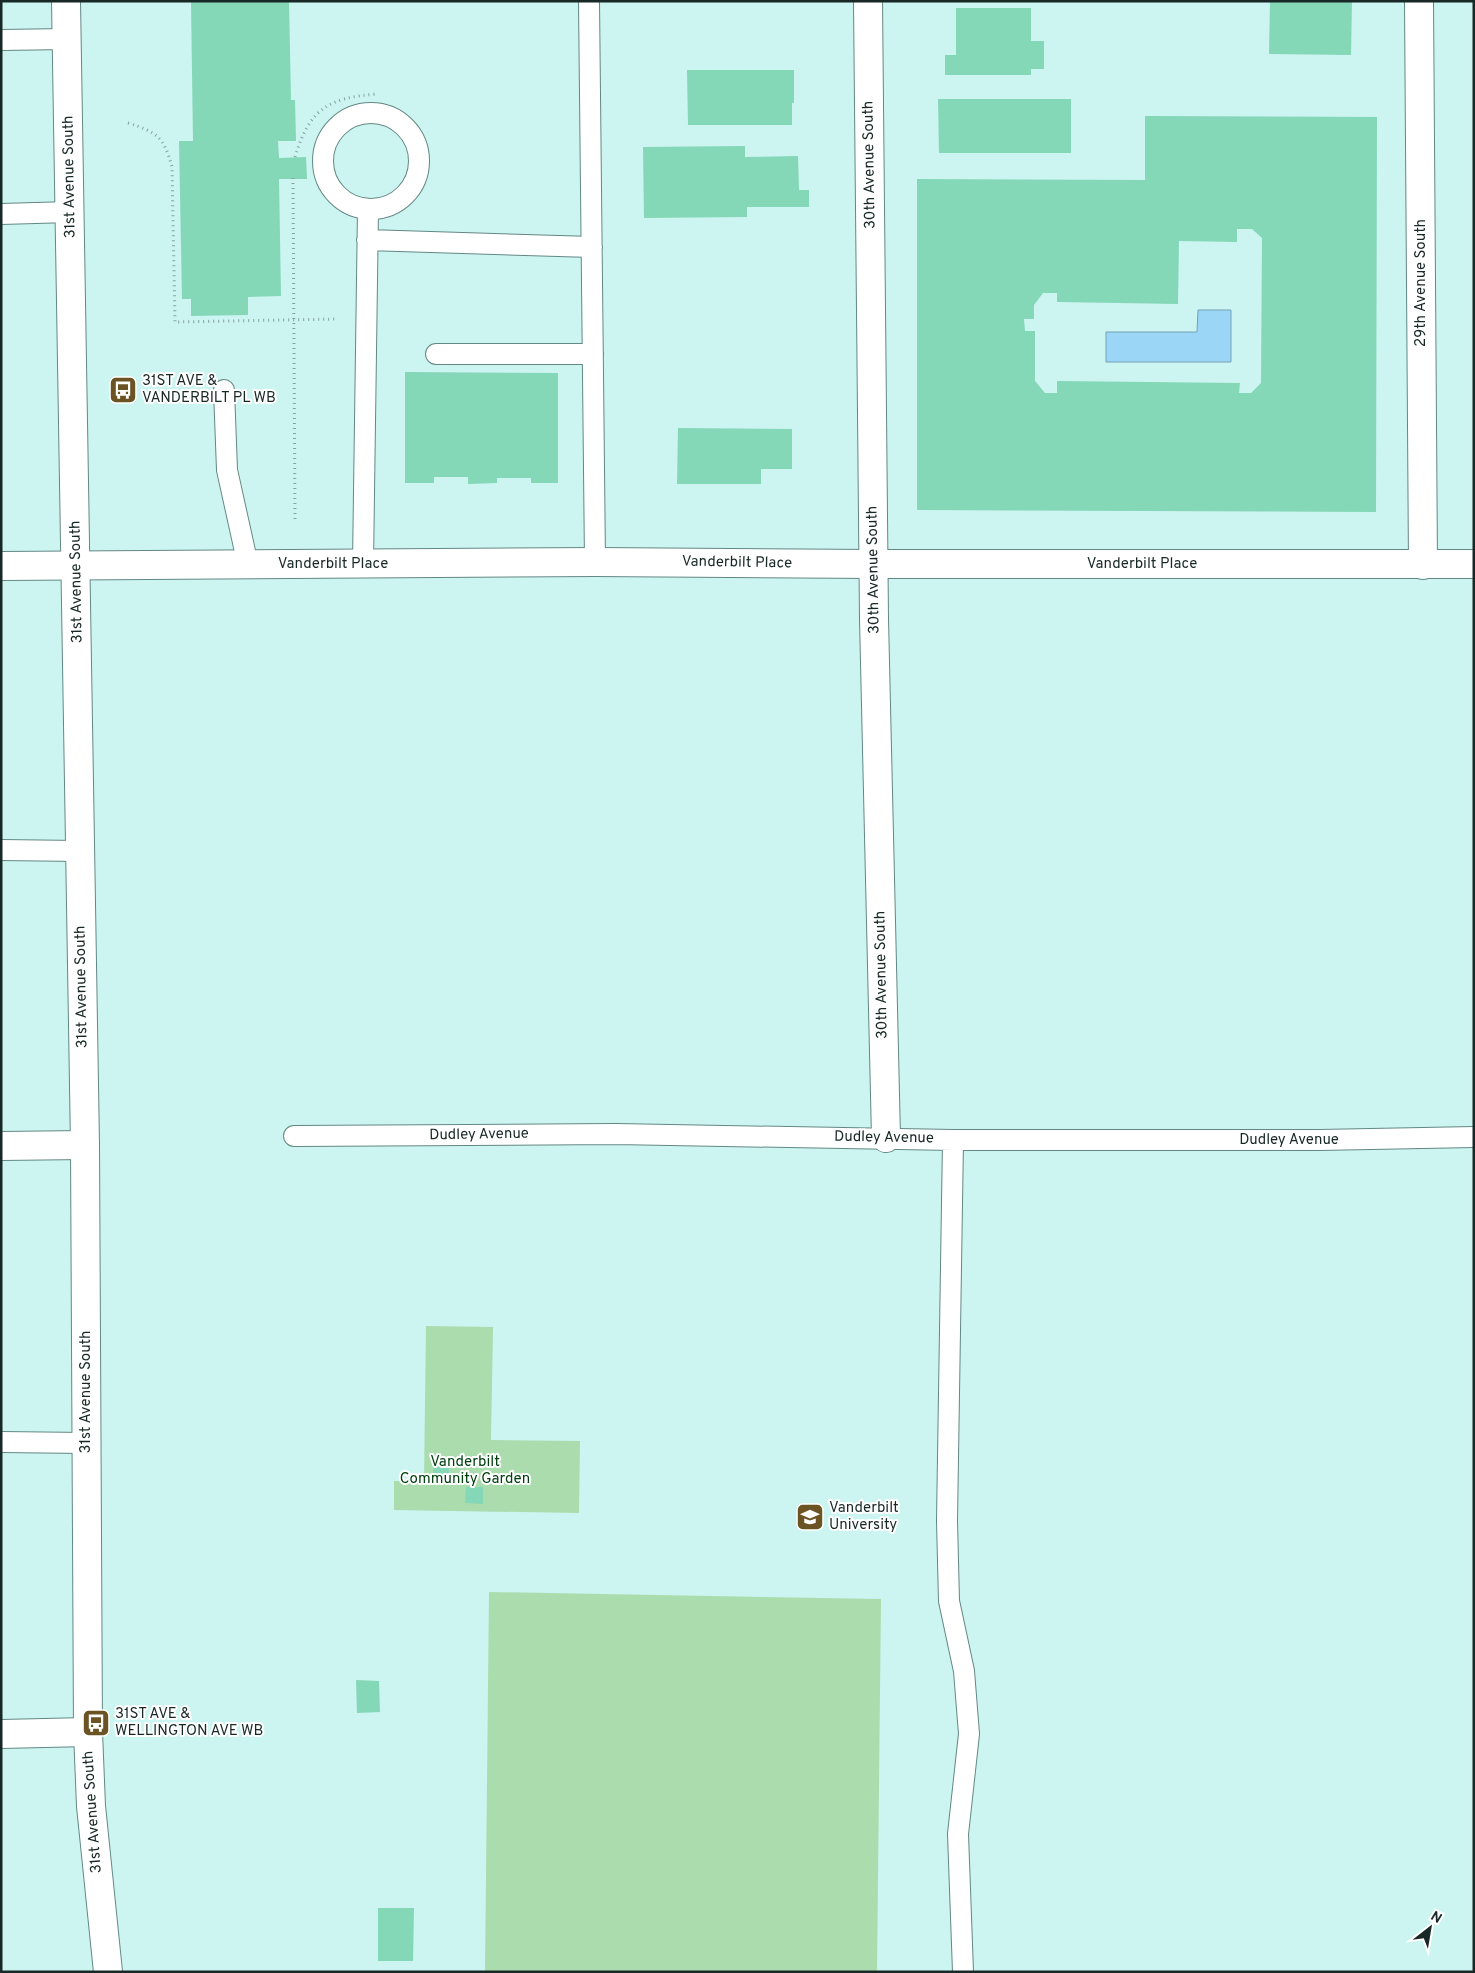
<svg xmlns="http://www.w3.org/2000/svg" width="1475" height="1973" viewBox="0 0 1475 1973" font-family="Overpass,sans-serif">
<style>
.green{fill:#abdcad}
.water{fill:#9bd6f6;stroke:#74a2b8}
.building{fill:#84d7b7;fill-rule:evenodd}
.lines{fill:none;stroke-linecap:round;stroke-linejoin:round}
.service-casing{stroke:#638884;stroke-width:22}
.minor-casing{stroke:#638884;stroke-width:30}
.secondary-casing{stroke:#638884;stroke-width:30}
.path{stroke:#84a2a0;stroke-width:3;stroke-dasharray:1 4;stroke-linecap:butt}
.service{stroke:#fff;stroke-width:20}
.minor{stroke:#fff;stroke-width:28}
.secondary{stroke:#fff;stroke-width:28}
.labels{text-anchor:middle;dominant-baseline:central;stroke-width:4;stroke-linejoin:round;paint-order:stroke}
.street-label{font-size:15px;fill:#182826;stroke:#fff}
.poi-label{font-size:15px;fill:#182826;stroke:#fff;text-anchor:start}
.park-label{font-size:15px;fill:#014110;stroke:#fff}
</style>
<rect width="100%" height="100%" fill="#ccf4f1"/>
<!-- green -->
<path class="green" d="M426,1326l67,1 -2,113 89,1 -1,72 -185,-3v-29h30z
M489,1592l392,7 -4,373h-392z"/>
<!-- water -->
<path class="water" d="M1198,310h33v52h-125v-30h91z"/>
<!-- building -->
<path class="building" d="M191,1h98l2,99h4l1,41h-18l1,17 27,-1 1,22h-28l2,117 -33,1v18l-57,1v-17h-9l-3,-158h14z
M1270,1h82l-1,54 -82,-1z
M956,8h75v33h13v28h-13v6h-86v-20h11z
M687,70h107v33h-2v22h-104z
M938,99h133v54h-132z
M1145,116l232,1 -1,395 -459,-2v-331l228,1zM1237,229h15l10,9 -1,145 -10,10h-12l1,-10 -183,-2v12h-12l-10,-12v-50h-10l-1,-12h10v-14l9,-12h14v9l121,2 1,-63 58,1z
M745,146v11l53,-1 1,34h10v17h-62v10l-103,1 -1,-71z
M405,372l153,1v110h-27v-5h-34v5l-29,1v-7h-34v6h-29z
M678,428l114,1v40h-31v15h-84z
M433,1458l16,1v21l-16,-1z
M466,1487h17v17l-18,-1z
M356,1680l23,1 1,31 -23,1z
M378,1908h36l-1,53h-35z"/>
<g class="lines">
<!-- service casing -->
<g class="service-casing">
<path id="service" d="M589,1l6,561
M1,40l66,-1
M323 161a48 48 0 1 1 96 0a48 48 0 1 1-96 0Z
M1,214l69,-2
M367,240l225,7
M436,354h157
M224,390l3,80 21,95
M363,564l5,-355
M1,850l78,1
M294,1136l322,-2 337,6h366l155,-3
M953,1140l-6,381 2,80 15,70 5,63 -11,100 5,138
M1,1442l85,1"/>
</g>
<!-- minor casing -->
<g class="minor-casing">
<path id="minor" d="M868,1l6,618 12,519
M1419,1l4,564
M1,566l594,-4 279,2h600
M1,1146l84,-1
M1,1734l87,-2"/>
</g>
<!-- secondary casing -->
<g class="secondary-casing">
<path id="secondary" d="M66,1l19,1144 3,587 3,74 17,166"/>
</g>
<!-- path -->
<path class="path" d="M128,123c29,9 36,14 44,44l3,155 161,-3
M295,157c15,-49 33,-59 82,-63
M293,178l2,341"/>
<!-- service -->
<use href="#service" class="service"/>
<!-- minor -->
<use href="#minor" class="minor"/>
<!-- secondary -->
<use href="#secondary" class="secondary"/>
</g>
<!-- icons -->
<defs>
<g id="bus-square" transform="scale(1.4375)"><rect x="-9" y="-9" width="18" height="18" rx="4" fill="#6c5324" stroke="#fff"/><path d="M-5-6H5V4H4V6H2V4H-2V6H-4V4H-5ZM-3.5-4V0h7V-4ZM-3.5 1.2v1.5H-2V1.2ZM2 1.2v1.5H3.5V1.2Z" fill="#fff"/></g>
<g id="university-square" transform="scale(1.4375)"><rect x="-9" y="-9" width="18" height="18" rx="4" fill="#6c5324" stroke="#fff"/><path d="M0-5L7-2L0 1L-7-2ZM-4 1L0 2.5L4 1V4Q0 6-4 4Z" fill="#fff"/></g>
</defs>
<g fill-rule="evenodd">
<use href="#bus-square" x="123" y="390"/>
<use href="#university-square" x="810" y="1517"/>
<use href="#bus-square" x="96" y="1723"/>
</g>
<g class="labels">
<!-- street labels -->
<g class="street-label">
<text transform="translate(870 165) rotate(-91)">30th Avenue South</text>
<text transform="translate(70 177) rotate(-91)">31st Avenue South</text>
<text transform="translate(1421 283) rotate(-90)">29th Avenue South</text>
<text transform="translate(737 563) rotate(1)">Vanderbilt Place</text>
<text x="333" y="564">Vanderbilt Place</text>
<text x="1142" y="564">Vanderbilt Place</text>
<text transform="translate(874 570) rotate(-91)">30th Avenue South</text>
<text transform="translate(77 582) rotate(-91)">31st Avenue South</text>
<text transform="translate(882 975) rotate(-91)">30th Avenue South</text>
<text transform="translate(82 987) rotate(-91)">31st Avenue South</text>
<text transform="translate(479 1135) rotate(-1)">Dudley Avenue</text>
<text transform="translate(884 1138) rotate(1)">Dudley Avenue</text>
<text x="1289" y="1140">Dudley Avenue</text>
<text transform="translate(86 1392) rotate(-90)">31st Avenue South</text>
<text transform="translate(93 1812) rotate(-94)">31st Avenue South</text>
</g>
<!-- poi labels -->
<g class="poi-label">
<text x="142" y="381">31ST AVE &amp;<tspan x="142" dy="17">VANDERBILT PL WB</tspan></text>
<text x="829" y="1508">Vanderbilt<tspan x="829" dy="17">University</tspan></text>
<text x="115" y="1714">31ST AVE &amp;<tspan x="115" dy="17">WELLINGTON AVE WB</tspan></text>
</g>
<!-- park labels -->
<g class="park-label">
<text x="465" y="1462">Vanderbilt<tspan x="465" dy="17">Community Garden</tspan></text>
</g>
</g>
<!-- border -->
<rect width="1475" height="1973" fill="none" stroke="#182826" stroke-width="5"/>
<!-- north arrow -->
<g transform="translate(1430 1928) rotate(31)" stroke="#ffffff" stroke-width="4" paint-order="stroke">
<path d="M0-4L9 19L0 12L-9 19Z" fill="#182826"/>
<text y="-8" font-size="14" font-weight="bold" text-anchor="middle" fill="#182826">N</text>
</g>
</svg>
